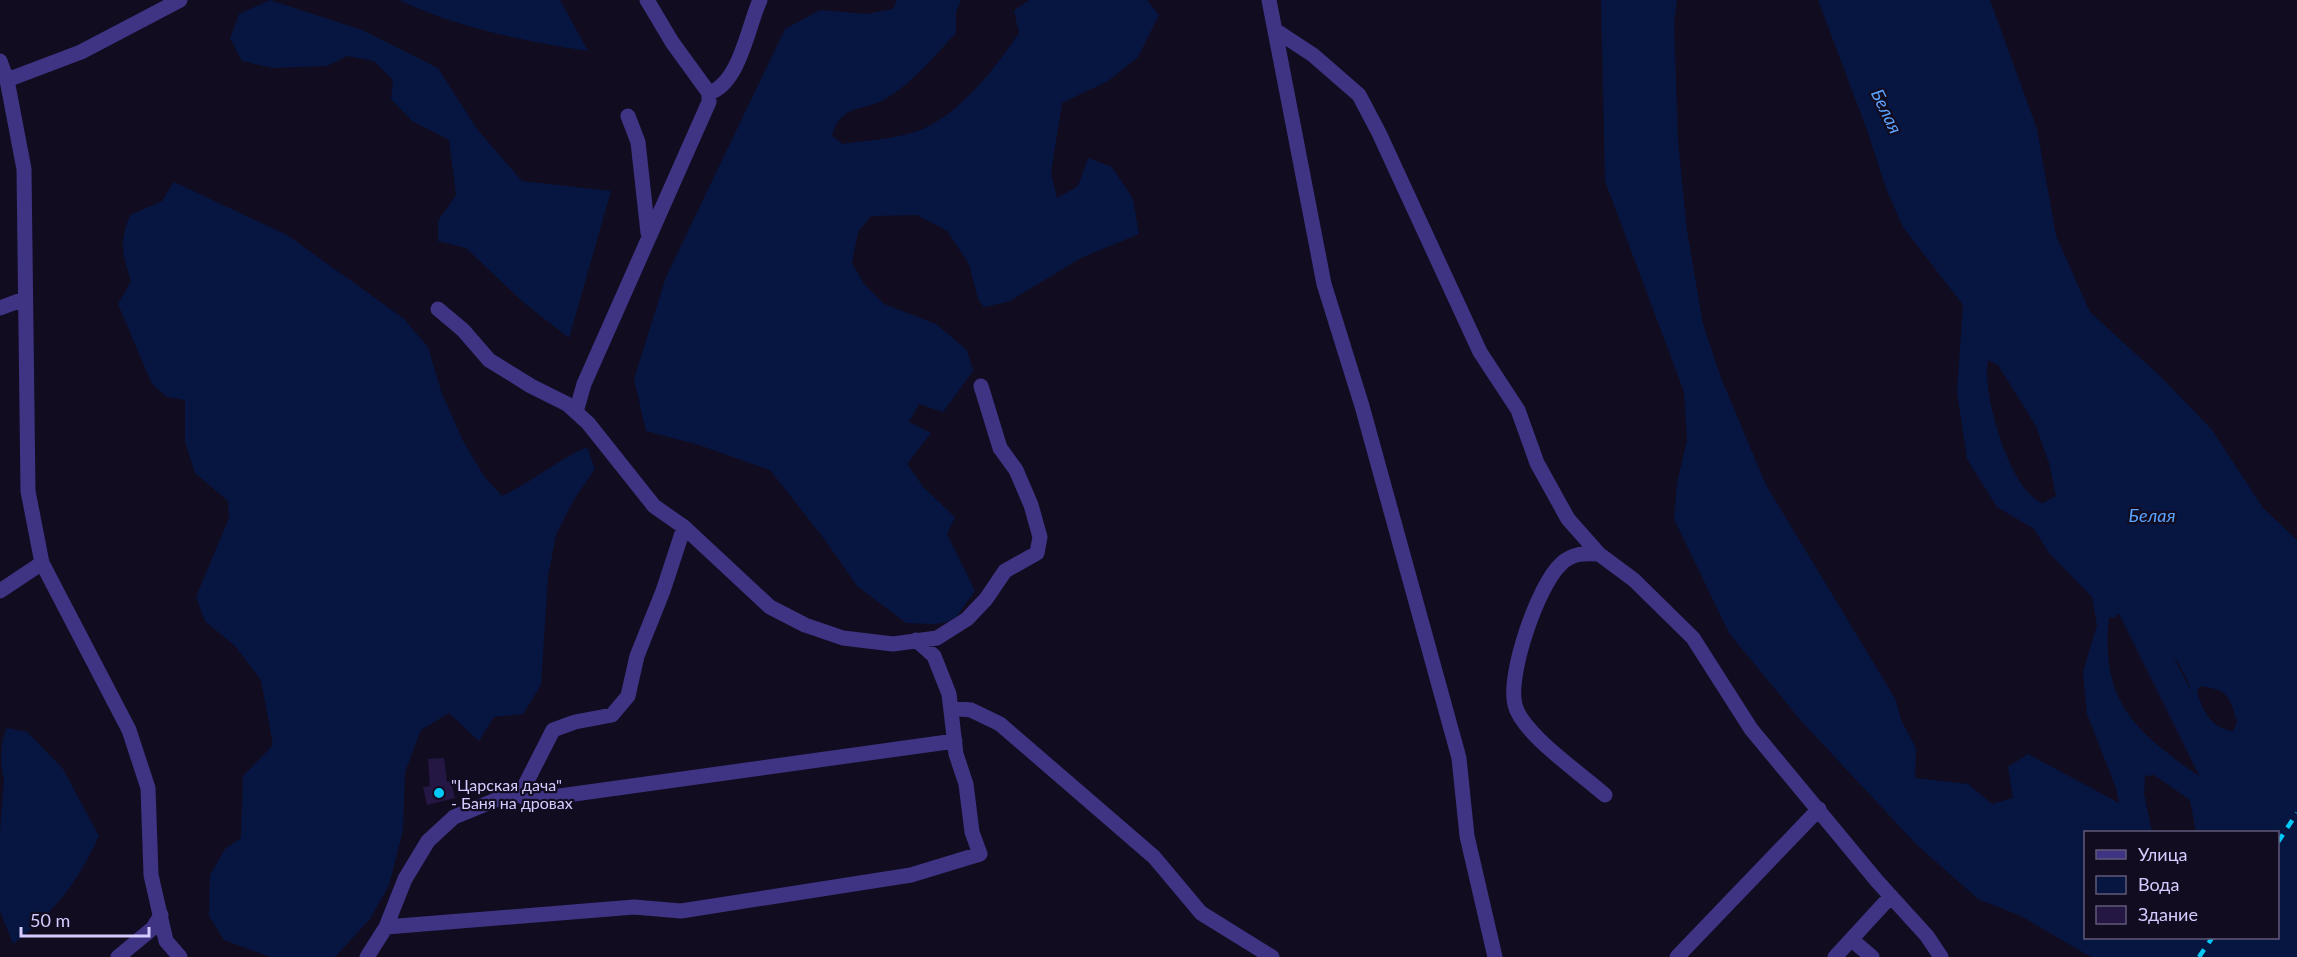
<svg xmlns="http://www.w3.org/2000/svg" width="2297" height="957" viewBox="0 0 2297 957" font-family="Lato,sans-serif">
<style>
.water{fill:#071640;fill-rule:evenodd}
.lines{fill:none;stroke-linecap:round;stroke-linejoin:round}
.river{stroke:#071640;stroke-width:30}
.building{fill:#241743}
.minor{stroke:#3e3483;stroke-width:15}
.rail{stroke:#00c9f7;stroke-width:4.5;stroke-dasharray:9 8;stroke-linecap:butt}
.poi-dot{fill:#00c9f7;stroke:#120c21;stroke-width:2}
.labels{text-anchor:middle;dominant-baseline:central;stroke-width:4.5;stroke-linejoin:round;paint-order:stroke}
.poi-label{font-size:16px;fill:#d7ccff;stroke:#120c21;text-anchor:start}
.water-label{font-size:18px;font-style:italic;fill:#5aa4ff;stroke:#120c21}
</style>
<rect width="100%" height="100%" fill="#120c21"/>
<!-- water -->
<path class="water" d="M270,0l92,30 76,38 39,61 45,52 89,10 -42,147 -46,-36 -57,-54 -28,-7v-20l18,-26 -7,-55 -37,-19 -21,-22 2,-19 -19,-19 -27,-5 -20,10 -54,2 -31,-7 -12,-23 9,-24z
M399,0h161l28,51c-63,-10 -131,-23 -189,-51z
M897,0h64l-5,12v21c-21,22 -44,51 -71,66 -23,13 -44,4 -53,37l11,8c26,-4 58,-5 82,-16 39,-19 70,-60 94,-95l-5,-22 15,-11h118l12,15 -21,42 -30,24 -46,22 -11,70 6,25 21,-12 10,-28 24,9 21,32 6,35 -58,24 -73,44 -24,5 -6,-8 -9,-35 -22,-33 -30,-16 -46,1 -13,16 -6,31 12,21 20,20 52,20 31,26 6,21 -30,41 -24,-8 -10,18 22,11 -24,31 17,24 31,29 -8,17 28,57 -19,26 -9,5 -13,2 -28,-1 -49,-37 -32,-46 -55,-70 -71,-25 -53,-14 -12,-52 32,-102 119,-248 35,-19 47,4 26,-5z
M1601,0h76l-3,22 4,119 9,90 16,93 18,54 45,107 130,215 5,20 15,28 -1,30 53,6 24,20 21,-6 -5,-31 20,-13 91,49 -3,-15 -29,-74 -4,-42 14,-47 -5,-28 -43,-44 -15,-24 -37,-22 -30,-48 -10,-67 6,-87 -60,-78 -16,-36 -20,-61 -49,-130h172l47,129 19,107 34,76 71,65 51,53 51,78 34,32v417h-206l-70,-41 -43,-17 -61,-54 -114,-122 -74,-90 -55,-114 3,-36 10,-43 -3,-48 -79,-211zM1988,360l10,5 38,61 13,37 7,33 -13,7c-33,-10 -62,-113 -55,-143zM2123,608l16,2 39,52 9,17 14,43 24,54 -19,5c-66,-46 -107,-75 -97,-164l6,1zM2200,686c28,3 31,12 37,37l-4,8c-21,-2 -31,-21 -36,-40zM2154,775l36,25 6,32h82v106h-192v-106h66l-8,-38 1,-18z
M174,182l113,53 116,83 25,29 13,44 22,50 21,35 18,20c30,-14 55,-36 85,-49l8,22 -22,32 -17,34 -8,41 -7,109 -18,29 -29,3 -15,24 -30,-28 -28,17 -16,42 -2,58 -14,55 -19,34 -35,38h-65l-46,-17 -15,-24 1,-41 15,-26 16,-11 2,-62 30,-31 -12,-65 -26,-34 -30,-25 -9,-24 33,-79 -1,-17 -33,-28 -10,-31v-42l-18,-3 -15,-13 -34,-80 13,-23c-9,-28 -12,-38 -1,-66l32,-14z
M7,728l20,4 36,37 36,67c-21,46 -45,77 -86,108l-13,-33v-79l4,-52c-4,-15 -4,-38 3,-52z"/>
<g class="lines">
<!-- river -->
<path class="river" d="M2116,574l128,258"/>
</g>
<!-- building -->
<path class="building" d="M444,758l3,24 4,-1 4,17 -28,7 -4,-18 7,-1 -2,-27z"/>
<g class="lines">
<!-- minor -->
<path class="minor" d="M1269,0l55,284 38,122 97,352 8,78 28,121
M1275,30l38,25 46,40 20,38 101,219 38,58 19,53 31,56 31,35 35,26 59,58 58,91 126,152 50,55 14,21
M0,61l7,19 17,89 4,322 14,72 87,167 19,58 3,87 15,66 14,16
M7,80l74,-28 99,-52
M709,93c31,-10 39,-67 51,-93
M628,116l10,26 10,91
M0,308l24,-9
M576,412l8,-28 125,-282v-9l-37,-51 -25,-42
M684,527l86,80 35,18 38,13 50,6 44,-6 30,-19 19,-20 19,-28 32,-18 3,-16 -9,-32 -15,-35 -16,-22 -19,-62
M1599,554c-14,-1 -27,-1 -38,10 -23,21 -54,111 -46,141 7,29 67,69 90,90
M0,591l42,-28
M951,708l20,2 29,14 154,133 47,56 71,44
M513,793l18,7 424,-59
M386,927l248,-20 47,4 230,-36 69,-21 -8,-22 -6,-48 -10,-30 -7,-60 -15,-38 -18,-16
M1852,940l20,17
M118,957l35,-29 8,-13
M367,957l19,-30 19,-48 23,-38 26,-24 69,-28 30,-59 22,-8 37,-7 16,-19 9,-40 26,-65 21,-64 -30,-21 -66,-83 -21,-19 -36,-18 -42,-26 -26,-30 -25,-21
M1677,957l142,-148
M1835,957l56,-61"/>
<!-- rail -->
<path class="rail" d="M2278,842l19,-29
M2199,957l13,-19"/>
</g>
<!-- markers -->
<circle class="poi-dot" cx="439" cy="793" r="6"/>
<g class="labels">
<!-- poi labels -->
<g class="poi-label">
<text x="451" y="784">"Царская дача"<tspan x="451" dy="18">- Баня на дровах</tspan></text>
</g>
<!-- water labels -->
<g class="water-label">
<text transform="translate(1887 111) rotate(64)">Белая</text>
<text x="2152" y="515">Белая</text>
</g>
</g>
<!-- legend -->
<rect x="2084" y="831" width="195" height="108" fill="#120c21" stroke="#61597a" stroke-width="1.5"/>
<rect x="2096" y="850" width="30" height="9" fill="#3e3483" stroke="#61597a" stroke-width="1.5"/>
<text x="2138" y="861" font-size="18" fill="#d7ccff">Улица</text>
<rect x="2096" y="876" width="30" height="18" fill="#071640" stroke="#61597a" stroke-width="1.5"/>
<text x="2138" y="891" font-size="18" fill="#d7ccff">Вода</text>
<rect x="2096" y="906" width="30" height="18" fill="#241743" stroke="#61597a" stroke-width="1.5"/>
<text x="2138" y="921" font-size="18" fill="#d7ccff">Здание</text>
<!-- scale -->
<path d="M21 927v9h128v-9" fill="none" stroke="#d7ccff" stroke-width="3"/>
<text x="30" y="927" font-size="18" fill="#d7ccff" stroke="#120c21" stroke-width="4.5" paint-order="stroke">50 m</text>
</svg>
